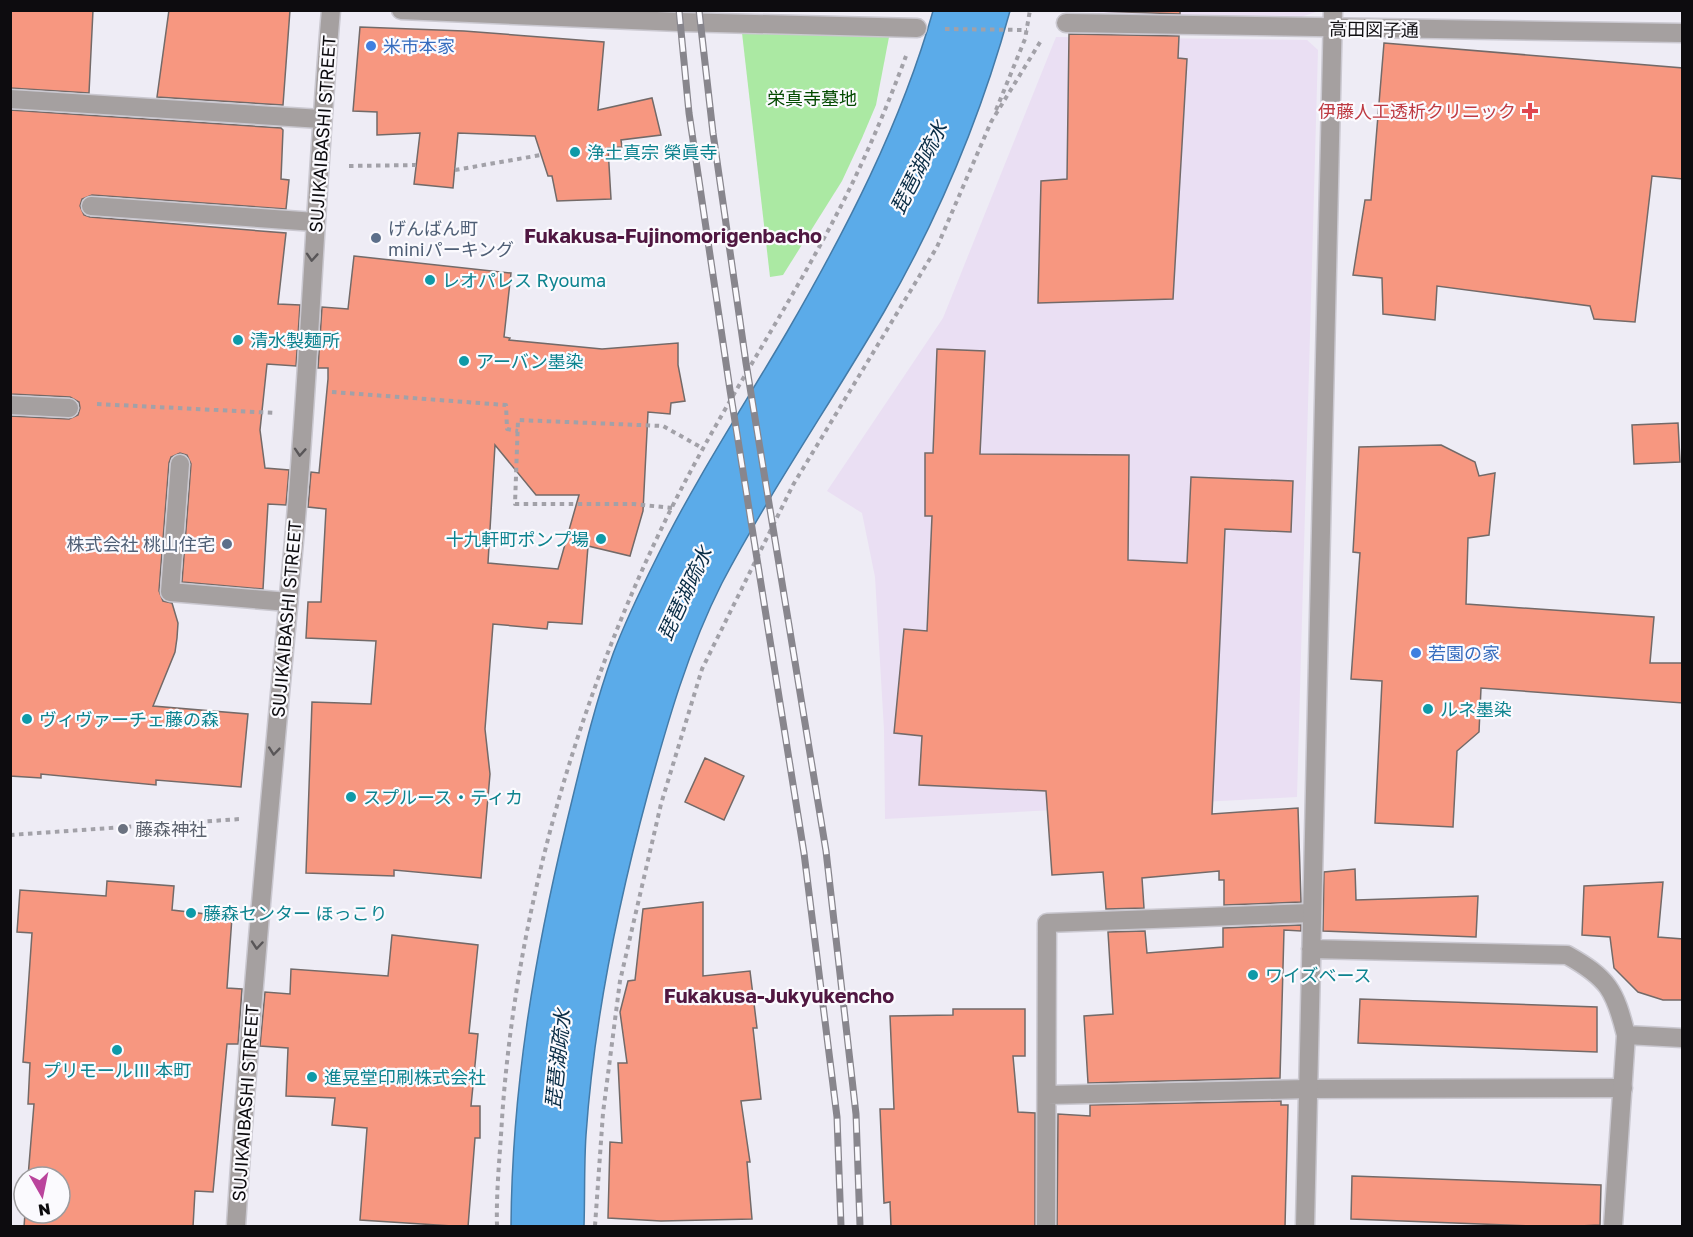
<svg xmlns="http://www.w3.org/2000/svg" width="1693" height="1237" viewBox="0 0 1693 1237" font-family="'Golos Text','Noto Sans JP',sans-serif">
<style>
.industrial{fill:#eadff3}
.green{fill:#abe9a3}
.water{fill:#5babe9;stroke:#447ba8;stroke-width:1.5}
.building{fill:#f79780;stroke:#736a68;stroke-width:1.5;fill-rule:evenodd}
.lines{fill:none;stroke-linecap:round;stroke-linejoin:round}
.lane-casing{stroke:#cac8d0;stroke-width:21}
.street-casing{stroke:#cac8d0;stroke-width:21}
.path{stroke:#a2a1a8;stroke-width:4;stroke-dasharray:4.5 4.5;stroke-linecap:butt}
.lane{stroke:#a5a0a0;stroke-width:18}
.street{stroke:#a5a0a0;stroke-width:18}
.rail-casing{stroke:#88868d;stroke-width:7}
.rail{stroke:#fbfafe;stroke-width:4.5;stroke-dasharray:14;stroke-linecap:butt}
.oneway{stroke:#595658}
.shop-dot{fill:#3f7fe0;stroke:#fbfafe;stroke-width:2}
.health-dot{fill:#e0444e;stroke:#fbfafe;stroke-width:2}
.culture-dot{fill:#0f9aa8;stroke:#fbfafe;stroke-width:2}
.service-dot{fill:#5c6f8a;stroke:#fbfafe;stroke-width:2}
.worship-dot{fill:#6b7280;stroke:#fbfafe;stroke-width:2}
.labels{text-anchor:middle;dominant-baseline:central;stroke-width:4.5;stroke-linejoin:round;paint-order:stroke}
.street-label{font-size:18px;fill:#0d0c0f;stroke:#fbfafe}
.shop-label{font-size:18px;fill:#366cbe;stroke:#fbfafe;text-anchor:start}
.park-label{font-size:18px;fill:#034a00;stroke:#fbfafe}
.health-label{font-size:18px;fill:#be3a42;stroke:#fbfafe;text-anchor:end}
.culture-label{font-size:18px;fill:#0d838f;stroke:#fbfafe;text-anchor:start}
.service-label{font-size:18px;fill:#4e5e75;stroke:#fbfafe;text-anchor:start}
.worship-label{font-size:18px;fill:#5b616d;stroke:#fbfafe;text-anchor:start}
.water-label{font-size:20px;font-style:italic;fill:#092c45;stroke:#fbfafe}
.neighbourhood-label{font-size:20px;font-weight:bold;fill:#501741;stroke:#fbfafe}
</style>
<rect width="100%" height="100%" fill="#eeecf5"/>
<!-- industrial -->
<path class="industrial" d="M1072,11h247l-18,6 -100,1z
M1056,37l251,3 11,10 -21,747 -412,22 -1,-89 -9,-153 -13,-64 -35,-22 116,-173z"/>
<!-- green -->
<path class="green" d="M742,33l147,4 -13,68 -14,33 -20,43 -59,94 -13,2z"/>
<!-- water -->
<path class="water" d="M933,11h77c-29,105 -71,206 -126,301 -53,91 -113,178 -162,271 -34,67 -54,138 -74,210 -30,111 -54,226 -62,342 -2,30 -1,61 -2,91h-73c1,-137 23,-268 55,-401 14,-57 27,-116 47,-171 12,-32 28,-65 43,-95 39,-79 87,-152 131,-227 59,-102 114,-208 146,-321z"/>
<!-- building -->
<path class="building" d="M10,10h83l-4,83 -79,-5z
M169,10h121l-7,95 -126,-8z
M1069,10h111v4z
M360,27l104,4 140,11 -6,68 54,-12 9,37 -40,5 1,7 -14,1 3,51 -54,2 -5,-25h-4l-13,-40 -77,-3 -5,55 -39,-4 6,-51 -43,2v-23l-24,-1z
M1069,34l110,2 -1,22 9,1 -14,240 -135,4 3,-122 26,-2z
M1384,43l299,25v111l-31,-3 -17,146 -41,-3 -4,-13 -153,-20 -2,34 -52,-6 -1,-36 -29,-3 12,-75h6z
M10,110l271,18 2,2 -2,49 8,1 -3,29 -194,-14 -10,4 -2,7 4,9 6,2 196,16 -8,71 22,1 -4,61 -29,-2 -7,66 5,38 24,2 -3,35 -18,-1 -5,85 -81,-7 9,-118 -4,-9 -7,-2 -9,4 -2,6 -10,128 4,10 9,2 6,20 -1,15 -2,14 -22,54 95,8 -7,73 -85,-7v5l-115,-11v4l-31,-2v-360l59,3 9,-4 2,-7 -1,-6 -9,-5 -60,-3z
M354,256l157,17 -7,64 6,1 -1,2 93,9 76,-6v22l7,36 -14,2 -1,11 -22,-2 -5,99 -13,45 -42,-10 -6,78 -34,-2 -1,7 -54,-5 -8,105 5,45 -9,104 -87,-8v6l-88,-3 6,-171 59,2 5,-63 -70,-3 2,-36h13l5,-93 -18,-2 3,-35 8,1 9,-94v-11h-10l4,-61 26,2zM495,445l41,50h43l-21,74 -70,-6z
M937,349l48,2 -5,103 149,1 -1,105 59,3 4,-86 102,4 -2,51 -66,-3 -13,285 86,-6 3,94 -77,3v-25h-5v-9l-77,7 2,30 -38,1 -3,-37 -51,3 -6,-84 -127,-6 3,-49 -28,-3 10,-104 23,2 5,-115h-7v-63h8z
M1678,423l2,39 -46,2 -2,-39z
M1441,445l34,17 4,14 16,-3 -6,62 -21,3 -2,66 188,13 -4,46h33v40l-202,-15 -2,44 -22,19 -4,76 -78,-4 7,-142 -31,-2 9,-126 -7,-1 6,-105z
M705,758l39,18 -20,44 -39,-18z
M1355,869l1,31 122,-4 -2,41 -153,-6 1,-59z
M107,881l67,5 -2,24 60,7 -5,71 15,1 -4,55h-11l-14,148 -18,-1 -2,36h-169l1,-14h35v-36h-32l6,-73h-6l2,-41 -7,-1 9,-129 -15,-1 3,-42 86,6z
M1663,882l-5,55 25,2v61h-20l-25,-8 -24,-24 -4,-31 -28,-2 2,-49z
M703,902v74l47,-5 7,57h-4l8,71 -20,2 9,61h-3l5,57 -91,2 -53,-3 2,-76 12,1 -4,-80h9l-7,-51 8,-31 7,-1 8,-71z
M1301,925v6l-17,-1 -4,148 -192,5 -4,-67 29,-2 -5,-82 37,-1 2,22 76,-6v-19z
M392,935l86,10 -9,88 9,1 -7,72h9v32h-5l-7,89 -108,-7 7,-92 -35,-3 3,-27 -49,-2 2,-48 -28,-2 5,-54 25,2 1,-25 97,7z
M1360,999l237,8v45l-239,-9z
M953,1009h72v47h-12l5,56 17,1v114h-144l-1,-25 -6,1 -4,-94h14l-4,-93 63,-1z
M1281,1101v4h7l-3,122h-228l1,-113 32,2v-11z
M1352,1176l249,9 -1,40 -42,2 -207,-8z"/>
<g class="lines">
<!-- lane casing -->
<g class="lane-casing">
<path id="lane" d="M91,206l224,16
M180,464l-10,128 118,10
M1048,1095l260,-6 315,-1
M1046,1226l1,-303 265,-10"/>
</g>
<!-- street casing -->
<g class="street-casing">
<path id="street" d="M401,10l278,12 238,6
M1066,23l616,10
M10,99l311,20
M10,405l59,3
M1311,949l256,6c41,23 48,35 59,80
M236,1226c15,-232 38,-464 59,-696 15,-173 21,-347 36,-520
M1305,1226l28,-1216
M1613,1226l13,-191 56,3"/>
</g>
<!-- path -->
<path class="path" d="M945,29l82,1
M996,110l29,-71 5,-29
M349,166l67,-1
M455,170l86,-15
M332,392l174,13 1,24 11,2
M97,404l179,9
M672,508l-38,-4h-119l3,-84 145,6 41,23
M10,835l230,-16
M497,1226c-1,-35 3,-71 5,-107 14,-208 76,-423 169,-610 52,-104 117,-200 170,-303 25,-49 46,-99 65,-150
M595,1226l8,-113 17,-132 41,-177 41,-135 91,-184 144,-238 54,-125 51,-83"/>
<!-- lane -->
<use href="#lane" class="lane"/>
<!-- street -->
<use href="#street" class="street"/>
<!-- rail casing -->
<g class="rail-casing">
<path id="rail" d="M679,10l10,103 41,277 74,463 33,264 4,109
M699,10l14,123 33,230 80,488 30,263 4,112"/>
</g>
<!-- rail -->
<use href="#rail" class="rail"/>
</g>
<!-- one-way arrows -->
<defs><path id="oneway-chevron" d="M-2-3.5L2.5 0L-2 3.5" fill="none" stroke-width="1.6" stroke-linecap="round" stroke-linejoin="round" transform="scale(1.5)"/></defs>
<g class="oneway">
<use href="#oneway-chevron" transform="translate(312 257) rotate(94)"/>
<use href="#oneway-chevron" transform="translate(300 452) rotate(94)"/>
<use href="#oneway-chevron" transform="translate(274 751) rotate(96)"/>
<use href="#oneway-chevron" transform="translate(257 945) rotate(95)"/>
</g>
<!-- markers -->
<g class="shop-dot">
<circle cx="371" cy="46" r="6"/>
<circle cx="1416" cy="653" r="6"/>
</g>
<path class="health-dot" d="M1527 102h6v6h6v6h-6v6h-6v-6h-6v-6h6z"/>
<g class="culture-dot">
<circle cx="575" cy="152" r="6"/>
<circle cx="430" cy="280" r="6"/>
<circle cx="238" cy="340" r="6"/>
<circle cx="464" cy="361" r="6"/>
<circle cx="601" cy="539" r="6"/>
<circle cx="1428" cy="709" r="6"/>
<circle cx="27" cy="719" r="6"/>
<circle cx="351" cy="797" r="6"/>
<circle cx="191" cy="913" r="6"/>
<circle cx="1253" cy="975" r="6"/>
<circle cx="117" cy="1050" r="6"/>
<circle cx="312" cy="1077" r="6"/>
</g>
<g class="service-dot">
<circle cx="376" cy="238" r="6"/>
<circle cx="227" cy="544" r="6"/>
</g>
<circle class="worship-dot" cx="123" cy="829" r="6"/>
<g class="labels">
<!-- street labels -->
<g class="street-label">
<text transform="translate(1374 29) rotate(1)">高田図子通</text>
<text transform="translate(322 134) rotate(-86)">SUJIKAIBASHI STREET</text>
<text transform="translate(286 619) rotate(-85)">SUJIKAIBASHI STREET</text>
<text transform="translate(245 1103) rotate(-86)">SUJIKAIBASHI STREET</text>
</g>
<!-- shop labels -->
<g class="shop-label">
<text x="383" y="46">米市本家</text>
<text x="1428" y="653">若園の家</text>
</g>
<!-- park labels -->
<g class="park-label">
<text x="812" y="98">栄真寺墓地</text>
</g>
<!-- health labels -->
<g class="health-label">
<text x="1516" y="111">伊藤人工透析クリニック</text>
</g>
<!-- culture labels -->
<g class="culture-label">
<text x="587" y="152">浄土真宗 榮眞寺</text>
<text x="442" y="280">レオパレス Ryouma</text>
<text x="250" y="340">清水製麺所</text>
<text x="476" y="361">アーバン墨染</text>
<text x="589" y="539" text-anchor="end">十九軒町ポンプ場</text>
<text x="1440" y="709">ルネ墨染</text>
<text x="39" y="719">ヴィヴァーチェ藤の森</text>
<text x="363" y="797">スプルース・ティカ</text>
<text x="203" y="913">藤森センター ほっこり</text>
<text x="1265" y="975">ワイズベース</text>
<text x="117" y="1070" text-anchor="middle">プリモールⅢ 本町</text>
<text x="324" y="1077">進晃堂印刷株式会社</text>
</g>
<!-- service labels -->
<g class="service-label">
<text x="388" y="228">げんばん町<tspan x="388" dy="21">miniパーキング</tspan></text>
<text x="215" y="544" text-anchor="end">株式会社 桃山住宅</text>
</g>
<!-- worship labels -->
<g class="worship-label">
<text x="135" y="829">藤森神社</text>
</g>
<!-- water labels -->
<g class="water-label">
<text transform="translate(918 167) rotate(-63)">琵琶湖疏水</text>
<text transform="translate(684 593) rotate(-65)">琵琶湖疏水</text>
<text transform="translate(557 1059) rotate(-84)">琵琶湖疏水</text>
</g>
<!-- neighbourhood labels -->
<g class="neighbourhood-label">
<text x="673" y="235">Fukakusa-Fujinomorigenbacho</text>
<text x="779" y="995">Fukakusa-Jukyukencho</text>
</g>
</g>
<!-- border -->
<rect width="1693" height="1237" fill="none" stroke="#0d0c0f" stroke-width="24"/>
<!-- north arrow -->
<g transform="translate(42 1195) rotate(171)"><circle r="28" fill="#fbfafe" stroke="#9c9b9e" stroke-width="1.5"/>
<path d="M0-4.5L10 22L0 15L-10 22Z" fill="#ba449c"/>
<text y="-9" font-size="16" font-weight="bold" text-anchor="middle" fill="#0d0c0f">N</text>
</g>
</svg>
